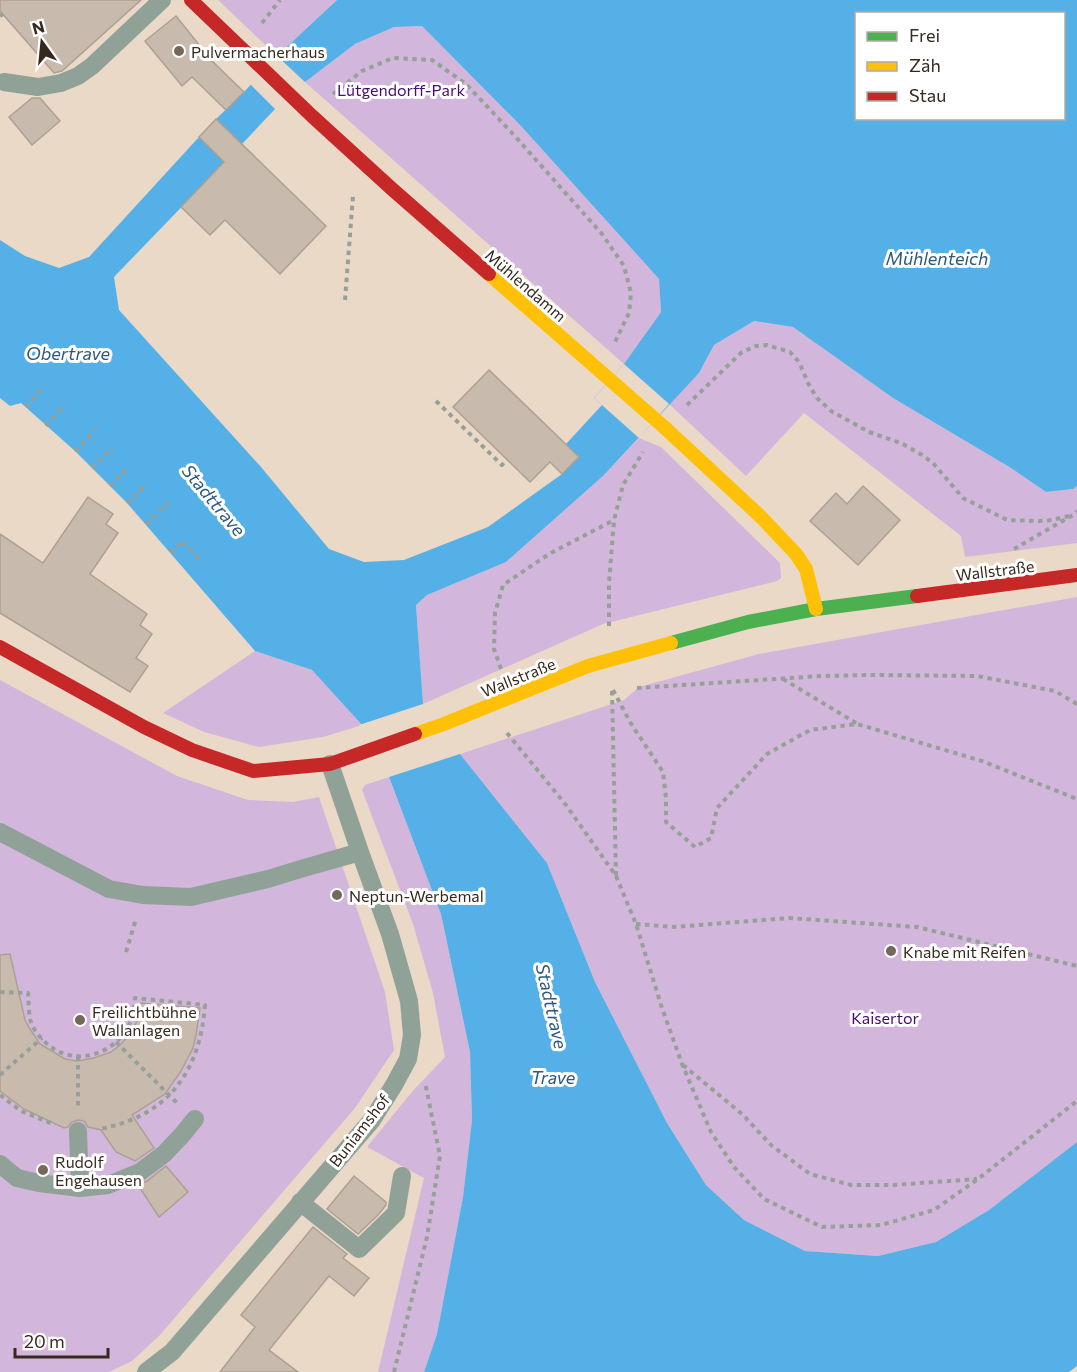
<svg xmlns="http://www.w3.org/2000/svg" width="1077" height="1372" viewBox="0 0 1077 1372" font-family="Commissioner,sans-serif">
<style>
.green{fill:#d3b6db}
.water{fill:#55b0e8;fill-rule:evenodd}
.pier{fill:#ebd9c8}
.building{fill:#c8baac;stroke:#ada093;stroke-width:1.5}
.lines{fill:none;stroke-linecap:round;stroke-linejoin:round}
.path{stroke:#97a098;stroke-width:4;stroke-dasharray:4.5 4.5;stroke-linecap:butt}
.lane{stroke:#90a298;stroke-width:18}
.fast{stroke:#4caf50;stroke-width:14}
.slow{stroke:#ffc107;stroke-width:14}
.jam{stroke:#c62828;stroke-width:14}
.poi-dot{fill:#75675a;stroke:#fff;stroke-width:2}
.labels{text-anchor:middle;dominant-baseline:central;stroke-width:6;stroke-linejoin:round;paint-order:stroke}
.poi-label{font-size:16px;fill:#362a1e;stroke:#fff;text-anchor:start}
.park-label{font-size:16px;fill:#460a71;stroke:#fff}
.street-label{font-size:16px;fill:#362a1e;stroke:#fff}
.water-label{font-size:18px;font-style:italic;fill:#2c597d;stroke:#fff}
</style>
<rect width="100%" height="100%" fill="#ebd9c8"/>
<!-- green -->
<path class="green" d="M218,0h119l-60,56z
M422,26l99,100 138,153 2,33 -37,52 -319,-282 50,-38 39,-17z
M754,321l39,6 100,71 118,70 35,24 27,-3 4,-3v57l-112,14 -4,-21 -157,-123 -58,63 -77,-72 30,-31 15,-28z
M639,438l22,9 119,116 1,15 -4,3 -174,43 -180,80 -7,-99 11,-10 79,-33 97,-86z
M1077,597v545l-88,68 -53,32 -58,14 -73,-5 -61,-31 -38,-35 -39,-62 -72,-141 -48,-119 -87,-109 164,-54 15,-13 120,-33z
M255,651l57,19 50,55 -39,12 -64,10 -55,-15 -41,-19z
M0,680l177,96 71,24 45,2 26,-5 66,195 9,58 -39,58 -196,228 -27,25 -23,11h-109z
M389,777l52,137 29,138 2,68 -9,77 -26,137 -13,38h-46l46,-194 -57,-31 44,-54 34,-36 -12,-64 -20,-69 -51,-134 3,-5z"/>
<!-- water -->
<path class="water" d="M337,0h740v486l-4,3 -27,3 -35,-24 -118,-70 -100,-71 -39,-6 -40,24 -15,28 -96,103 -97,86 -79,33 -11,10 7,99 37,50 87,109 48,119 72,141 39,62 38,35 61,31 73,5 58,-14 53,-32 88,-68v224l-8,6h-645l13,-38 26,-137 9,-77 -2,-68 -29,-138 -52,-137 -27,-52 -50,-55 -57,-19 -128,-148 -52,-52 -54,-48 -11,3 -10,-8v-158l25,16 34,12 30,-11 110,-120 26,25 -111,115 5,33 142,157 68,82 35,13 40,-2 84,-33 74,-53 16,-17 -12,-13 36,-39 -8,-7 30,-34 37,-52 -2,-33 -138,-153 -99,-100 -28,1 -39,17 -50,38 -30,27 -33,35 -26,-25 28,-27 33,-36zM856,14h208v104h-208z"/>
<!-- pier -->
<path class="pier" d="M275,54l32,30 -30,27 -28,-28z
M624,364l45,40 -30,34 -45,-40z
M426,703l37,50 -77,25 -27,-53z"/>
<!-- building -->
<path class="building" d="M0,0h141l-79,71 -8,2 -54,-62z
M176,16l36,45 32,31 -18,18 -34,-33 -10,9 -37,-45z
M32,98h8l20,23 -28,24 -23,-28z
M216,119l110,107 -46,48 -55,-54 -15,15 -29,-28 43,-45 -25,-25z
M489,370l90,87 -17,17 -12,-12 -20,20 -77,-75z
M863,486l37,34 -42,45 -48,-44 26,-28 11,11z
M88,497l25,17 -7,10 12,9 -28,41 57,40 -7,11 12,9 -16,24 12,8 -18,26 -130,-79v-79l43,29z
M10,954l15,66 5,9 10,15 25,15 12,2 17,-3 17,-6 9,-7 11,-12 5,-10 5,-20 59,5 -4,27 -3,13 -12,23 -16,23 -33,21 22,33 -19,13 -19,-9 -15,-22 -13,-3 -4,-6 -6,-1 -6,2 -4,5 -4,1 -40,-19 -24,-18v-136z
M166,1166l22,26 -29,25 -21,-32 9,-4z
M354,1176l32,26v3l-8,10 -20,19 -31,-25z
M313,1227l34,27 -4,4 26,20 -15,18 -25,-20 -60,74 29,22h-78l35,-45 -14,-12z"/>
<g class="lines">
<!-- path -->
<path class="path" d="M0,16l3,-2
M262,23l18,-23
M333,94l29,-23 31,-13 39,2 34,24 47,50 89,100 22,32 7,27 -2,20 -14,29
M345,300l8,-104
M436,401l66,64 5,-6
M687,405l55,-53 14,-6 11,-1 23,7 9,10 10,23 8,13 14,13 38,21 34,12 19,11 11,8 30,35 44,22 32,1 13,-1 21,-5
M26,407l16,-19
M46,426l18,-21
M75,451l21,-21
M92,468l20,-20
M110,486l19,-19
M127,503l20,-19
M146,524l22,-21
M1014,549l59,-34 4,-4
M171,553l12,-12 19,21
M609,626v-43l5,-63 9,-35 20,-33
M501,669l-7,-20 1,-36 8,-28 46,-31 65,-34
M783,679l73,44
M637,688l184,-12 50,-1 106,1 78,15 22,13
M613,690l17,32 33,50 3,26v24l29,25 16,-9 6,-30 50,-54 43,-24 47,-6 125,37 95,38
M612,691l4,185
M507,733l59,72 50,71 20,48 25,81 21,59 29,68 23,35 30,32 58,28 59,-2 53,-15 44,-31 99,-78
M636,924l38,3 115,-9 128,9 160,39
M126,952l10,-33
M0,992l28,1c1,10 0,22 4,32 5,10 13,18 22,24 26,16 61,4 75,-24 4,-8 5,-17 6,-27l70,7c-5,67 -37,111 -105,124
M116,1042l61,61
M78,1056v51
M683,1065l59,49 29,31 39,29 41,11h42l84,-6
M0,1075l42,-37
M0,1095l21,16 34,14
M394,1372l33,-135 13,-81 -15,-74"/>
<!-- lane -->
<path class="lane" d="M4,82l34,5 23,-4 17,-7 14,-10 70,-66
M0,832l109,57 34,6 48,2 77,-18 36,-11 56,-16
M78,1131l2,57
M0,1164l17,14 22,5 41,5 28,-3 32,-13 24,-18 18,-19 13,-16
M300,1202l59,47 37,-36 6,-37
M146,1372l26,-20 200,-232 22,-35 14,-26 4,-24 -3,-34 -19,-67 -30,-82 -30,-88"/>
<!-- fast -->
<path class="fast" d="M671,643l77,-21 68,-13 101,-13"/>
<!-- slow -->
<path class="slow" d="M489,274l175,153 97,90 35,37 10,15 10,40
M415,734l29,-10 144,-58 83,-23"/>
<!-- jam -->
<path class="jam" d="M191,0l121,116 80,73 97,85
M917,596l160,-21
M0,647l144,80 48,23 61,21 77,-7 85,-30"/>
</g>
<!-- markers -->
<g class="poi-dot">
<circle cx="179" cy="51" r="6"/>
<circle cx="337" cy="895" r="6"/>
<circle cx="891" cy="951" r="6"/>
<circle cx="80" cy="1020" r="6"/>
<circle cx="43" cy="1170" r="6"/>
</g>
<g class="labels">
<!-- poi labels -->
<g class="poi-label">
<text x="191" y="51">Pulvermacherhaus</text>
<text x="349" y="895">Neptun-Werbemal</text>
<text x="903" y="951">Knabe mit Reifen</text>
<text x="92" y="1011">Freilichtbühne<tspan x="92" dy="18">Wallanlagen</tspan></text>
<text x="55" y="1161">Rudolf<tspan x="55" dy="18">Engehausen</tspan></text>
</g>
<!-- park labels -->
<g class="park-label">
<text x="401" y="89">Lütgendorff-Park</text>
<text x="885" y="1017">Kaisertor</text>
</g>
<!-- street labels -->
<g class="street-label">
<text transform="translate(526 285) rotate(41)">Mühlendamm</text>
<text transform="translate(995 570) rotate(-7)">Wallstraße</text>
<text transform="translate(518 677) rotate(-22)">Wallstraße</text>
<text transform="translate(359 1130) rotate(-52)">Buniamshof</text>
</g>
<!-- water labels -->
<g class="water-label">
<text x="937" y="258">Mühlenteich</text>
<text x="68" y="353">Obertrave</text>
<text transform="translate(214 500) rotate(50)">Stadttrave</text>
<text transform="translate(552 1006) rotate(77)">Stadttrave</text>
<text x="553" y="1077">Trave</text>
</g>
</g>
<!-- legend -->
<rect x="855" y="12" width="210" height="108" fill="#ffffff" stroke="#afaaa5" stroke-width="1.5"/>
<rect x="867" y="32" width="30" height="9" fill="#4caf50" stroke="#afaaa5" stroke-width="1.5"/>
<text x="909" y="42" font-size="18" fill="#362a1e">Frei</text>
<rect x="867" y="62" width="30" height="9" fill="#ffc107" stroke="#afaaa5" stroke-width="1.5"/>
<text x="909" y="72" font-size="18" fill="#362a1e">Zäh</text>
<rect x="867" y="92" width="30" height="9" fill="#c62828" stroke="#afaaa5" stroke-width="1.5"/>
<text x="909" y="102" font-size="18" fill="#362a1e">Stau</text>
<!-- north arrow -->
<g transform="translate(42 42) rotate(345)" stroke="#ffffff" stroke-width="4.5" paint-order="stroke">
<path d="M0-4.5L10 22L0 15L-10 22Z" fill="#362a1e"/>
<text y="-9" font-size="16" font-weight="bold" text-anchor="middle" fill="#362a1e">N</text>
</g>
<!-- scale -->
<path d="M15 1348v9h93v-9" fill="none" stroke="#362a1e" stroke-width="3"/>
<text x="24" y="1348" font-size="18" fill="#362a1e" stroke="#ffffff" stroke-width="4.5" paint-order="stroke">20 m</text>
</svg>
